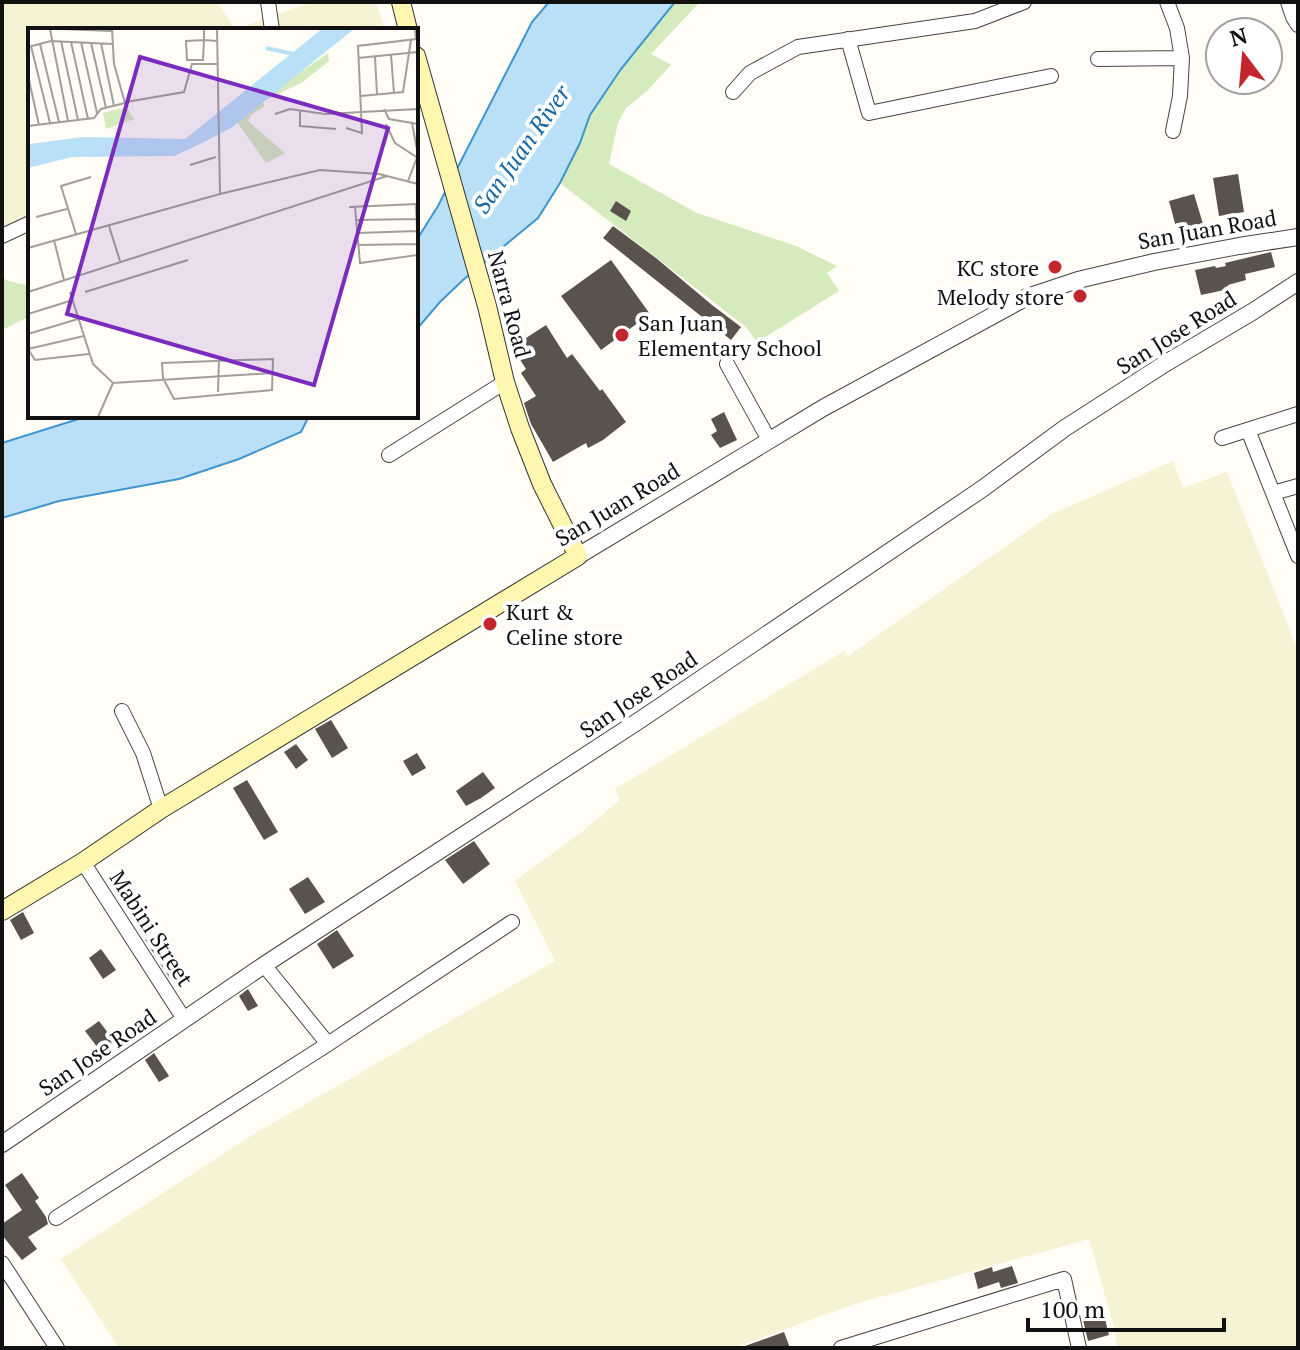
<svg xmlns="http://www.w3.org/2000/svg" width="1300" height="1350" viewBox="0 0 1300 1350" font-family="'PT Serif',serif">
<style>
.farmland{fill:#f6f3d4}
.green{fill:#d5ebbd}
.water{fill:#b9e0f7;stroke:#3f96cf;stroke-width:2}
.building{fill:#5a524d}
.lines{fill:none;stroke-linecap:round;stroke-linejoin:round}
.minor-casing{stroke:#444;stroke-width:16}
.tertiary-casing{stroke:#444;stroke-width:18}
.secondary-casing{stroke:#333;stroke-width:20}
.minor{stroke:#fff;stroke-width:14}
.tertiary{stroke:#fff;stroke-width:16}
.secondary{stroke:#fff6b0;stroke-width:18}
.poi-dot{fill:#c4262e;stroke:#fff;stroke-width:3}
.labels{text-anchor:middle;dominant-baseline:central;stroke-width:8;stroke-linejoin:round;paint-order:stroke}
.street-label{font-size:22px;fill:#111;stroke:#fff}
.poi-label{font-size:22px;fill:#111;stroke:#fff;text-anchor:end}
.water-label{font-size:24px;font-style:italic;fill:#1768a6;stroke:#fff}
.inset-river{fill:none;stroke:#b9e0f7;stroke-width:4}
.inset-road{fill:none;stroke:#a09f9a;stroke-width:2}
.view{fill:#7b2cbf;fill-opacity:0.15;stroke:#7b2cbf;stroke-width:4}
.inset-edge{fill:none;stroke:#111;stroke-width:4}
</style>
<rect width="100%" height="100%" fill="#fffdf5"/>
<!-- farmland -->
<path class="farmland" d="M2,2h215l18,27 77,-27h64l9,28h-355v191l-28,12z
M1173,461l10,27 44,-16 71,178v698h-181l-3,-21 -25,-88 -234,65 -122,44h-614l-58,-89 196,-127 298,-171 -40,-80 68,-50 37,-31 -5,-11 229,-138 4,5 204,-142z"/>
<!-- green -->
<path class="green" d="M675,2h25l-49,52 20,11 -24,26 -21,17 -8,15 -9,41 88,49 99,33 41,20 -10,7 12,18 -82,51 -11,-15 -186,-144 20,-40 9,-28 32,-46z
M2,269l3,11 25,6v30l-28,14z"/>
<!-- water -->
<path class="water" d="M549,2h126l-54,67 -31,46 -10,28 -20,40 -22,35 -75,62 -23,22 -24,28v-89l22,-35 94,-184z
M88,416h221l-8,16 -62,27 -60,20 -120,22 -57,17v-75z"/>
<!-- building -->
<path class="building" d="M1238,174l6,38 -25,4 -6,-38z
M1194,194l9,30 -26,7 -8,-30z
M616,201l15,10 -5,10 -16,-10z
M613,226l43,32 56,47 29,22 -10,13 -128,-102z
M1271,252l4,15 -30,7 1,6 -18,5 1,4 -28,6 -6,-25 20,-4 1,2 10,-2 -1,-3z
M611,260l39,54 -49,36 -40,-54z
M546,325l21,33 5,-4 28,37 2,-2 24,33 -23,18 -15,8 -2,-5 -33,19 -22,-38 -7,-21 12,-7 -15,-23 5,-4 -16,-25 15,-9 1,3z
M724,412l13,28 -17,8 -9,-13 6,-4 -6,-12z
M331,720l17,28 -16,10 -17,-29z
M296,744l12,16 -12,9 -12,-17z
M417,753l9,15 -14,8 -9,-15z
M483,772l12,16 -14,10 -15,8 -10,-15z
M247,780l31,52 -14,8 -31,-52z
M474,841l16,23 -27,20 -18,-24z
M308,877l17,25 -20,12 -16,-25z
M23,912l11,21 -13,7 -11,-20z
M337,930l17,26 -21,13 -16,-25z
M151,937l8,15 9,-7 7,10 -10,8 8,15 -2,2 -26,-40z
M101,949l15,21 -13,9 -14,-21z
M248,989l10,17 -10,5 -9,-15z
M99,1021l15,20 -13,11 -16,-21z
M154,1053l15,23 -10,6 -14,-22z
M22,1173l17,25 -4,3 11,16 2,7 -20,13 9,12 -15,11 -20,-25v-11l20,-14 -17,-25z
M1012,1266l6,17 -17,5 -2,-6 -21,7 -4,-16 18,-6 1,5z
M1104,1315l5,20 -21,6 -5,-21z
M784,1332l6,16h-45v-2z"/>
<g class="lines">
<!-- minor casing -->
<g class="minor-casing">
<path id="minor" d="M268,2l4,28
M1288,2l5,15 5,8
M848,39l21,74 182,-37
M1098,59l84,-1 -5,-30 -10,-26
M733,92l17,-19 48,-26 177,-26 49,-19
M1173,131l7,-35 2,-38
M2,236l28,-13
M727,364l42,76
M1248,430l50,126
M1222,438l76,-24
M389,455l116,-73
M1273,493l25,-7
M122,711l21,42 18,56
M83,862l101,157
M264,965l64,79
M56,1218l272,-174 184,-122
M2,1263l55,85
M841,1348l223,-69 15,69"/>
</g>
<!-- tertiary casing -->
<g class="tertiary-casing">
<path id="tertiary" d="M578,556l245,-148 204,-111 51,-17 76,-18 85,-16 59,-9
M2,1144l262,-179 376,-245 342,-231 83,-61 101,-65 86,-51 46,-30"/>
</g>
<!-- secondary casing -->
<g class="secondary-casing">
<path id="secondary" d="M401,2l7,28
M2,911l81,-49 78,-53 417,-253 -36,-72 -22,-56 -15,-46 -18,-76 -71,-250"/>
</g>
<!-- minor -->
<use href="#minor" class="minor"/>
<!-- tertiary -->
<use href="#tertiary" class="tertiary"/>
<!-- secondary -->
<use href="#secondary" class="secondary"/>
</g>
<!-- markers -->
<g class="poi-dot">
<circle cx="1055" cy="267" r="8"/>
<circle cx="1080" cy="296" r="8"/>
<circle cx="622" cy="335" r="8"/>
<circle cx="490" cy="624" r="8"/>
</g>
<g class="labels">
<!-- street labels -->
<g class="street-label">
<text transform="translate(1207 229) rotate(-10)">San Juan Road</text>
<text transform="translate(510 304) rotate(75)">Narra Road</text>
<text transform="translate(1176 332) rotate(-32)">San Jose Road</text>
<text transform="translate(617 504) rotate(-31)">San Juan Road</text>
<text transform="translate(638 694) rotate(-34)">San Jose Road</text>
<text transform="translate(152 928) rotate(57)">Mabini Street</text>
<text transform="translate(97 1052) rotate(-34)">San Jose Road</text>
</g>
<!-- poi labels -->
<g class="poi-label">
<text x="1039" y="267">KC store</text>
<text x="1064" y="296">Melody store</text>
<text x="638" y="322" text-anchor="start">San Juan<tspan x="638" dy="25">Elementary School</tspan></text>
<text x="506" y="611" text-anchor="start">Kurt &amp;<tspan x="506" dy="25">Celine store</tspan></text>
</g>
<!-- water labels -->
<g class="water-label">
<text transform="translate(521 149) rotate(-55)">San Juan River</text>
</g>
</g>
<!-- overview -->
<g transform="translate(28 28)">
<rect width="390" height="390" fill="#fffdf5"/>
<path d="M300,25l1,8 -26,21 -41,20 3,4 -13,8 -4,7 37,32 -19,10 -29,-41 18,-18zM98,79l8,12 -28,10 -3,-16z" fill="#d5ebbd"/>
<path d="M294,1h32l-123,99 -33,17 -24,11 -102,1 -44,11 2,-24 53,-7 102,2z" fill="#b9e0f7"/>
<path class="inset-river" d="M238,20l28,6"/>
<path class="inset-road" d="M22,1l18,92M32,1l52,2M176,1v11l-1,20h-16l-1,-19 18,-1 13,1M33,13l17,79M43,14l17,77M53,14l16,71M63,15l15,65M73,15l13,63M12,16l19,78M3,18l19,77M0,19l23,-6 61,3M363,27l3,38M347,29l2,37M330,30l60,-6M0,48l11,49M333,68l42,-4 8,-52M98,74l58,-10 8,-28h25M356,81l5,10 29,5M272,83v15l36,3M247,86l15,-5 35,5 93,-5M358,96l9,19 23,15M0,98l66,-8 7,-9 24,-6 -11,-39 -2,-35M318,100l16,5 -4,-87 58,-7 -1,-10M162,137l26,-8M380,153l10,-26 -6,-32M192,166l100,-24 59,4 39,10M321,179l68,-3M327,179l5,56 58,-8 -2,-50M8,189l31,-8M328,192l60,-1M81,198l11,35M329,205l60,-2M48,206l-15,-48 30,-9M26,212l10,40M331,217l58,-1M0,220l192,-54 -3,-165M0,264l359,-116M42,264l23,72 20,19 159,-10M57,264l103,-32M0,286l45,-14M0,306l50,-15M0,321l7,11 54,-6M0,321l56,-13M245,331l-1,31 -98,9 -11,-21 -1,-15zM190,364l1,-32M70,389l15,-34"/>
<path class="view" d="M112,29l248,71 -74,257 -247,-71z"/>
<rect width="390" height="390" class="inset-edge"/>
</g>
<!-- border -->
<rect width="1300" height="1350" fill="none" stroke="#111111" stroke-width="8"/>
<!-- north arrow -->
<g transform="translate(1244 56) rotate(344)"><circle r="38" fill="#ffffff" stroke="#a0a0a0" stroke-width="2"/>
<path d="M0-6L14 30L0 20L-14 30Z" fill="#c4262e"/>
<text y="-12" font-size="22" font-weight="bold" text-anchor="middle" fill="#111111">N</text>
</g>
<!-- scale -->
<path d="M1028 1318v12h196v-12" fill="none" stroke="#111111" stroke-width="4"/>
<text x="1040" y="1318" font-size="24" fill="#111111" stroke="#ffffff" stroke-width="6" paint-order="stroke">100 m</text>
</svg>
